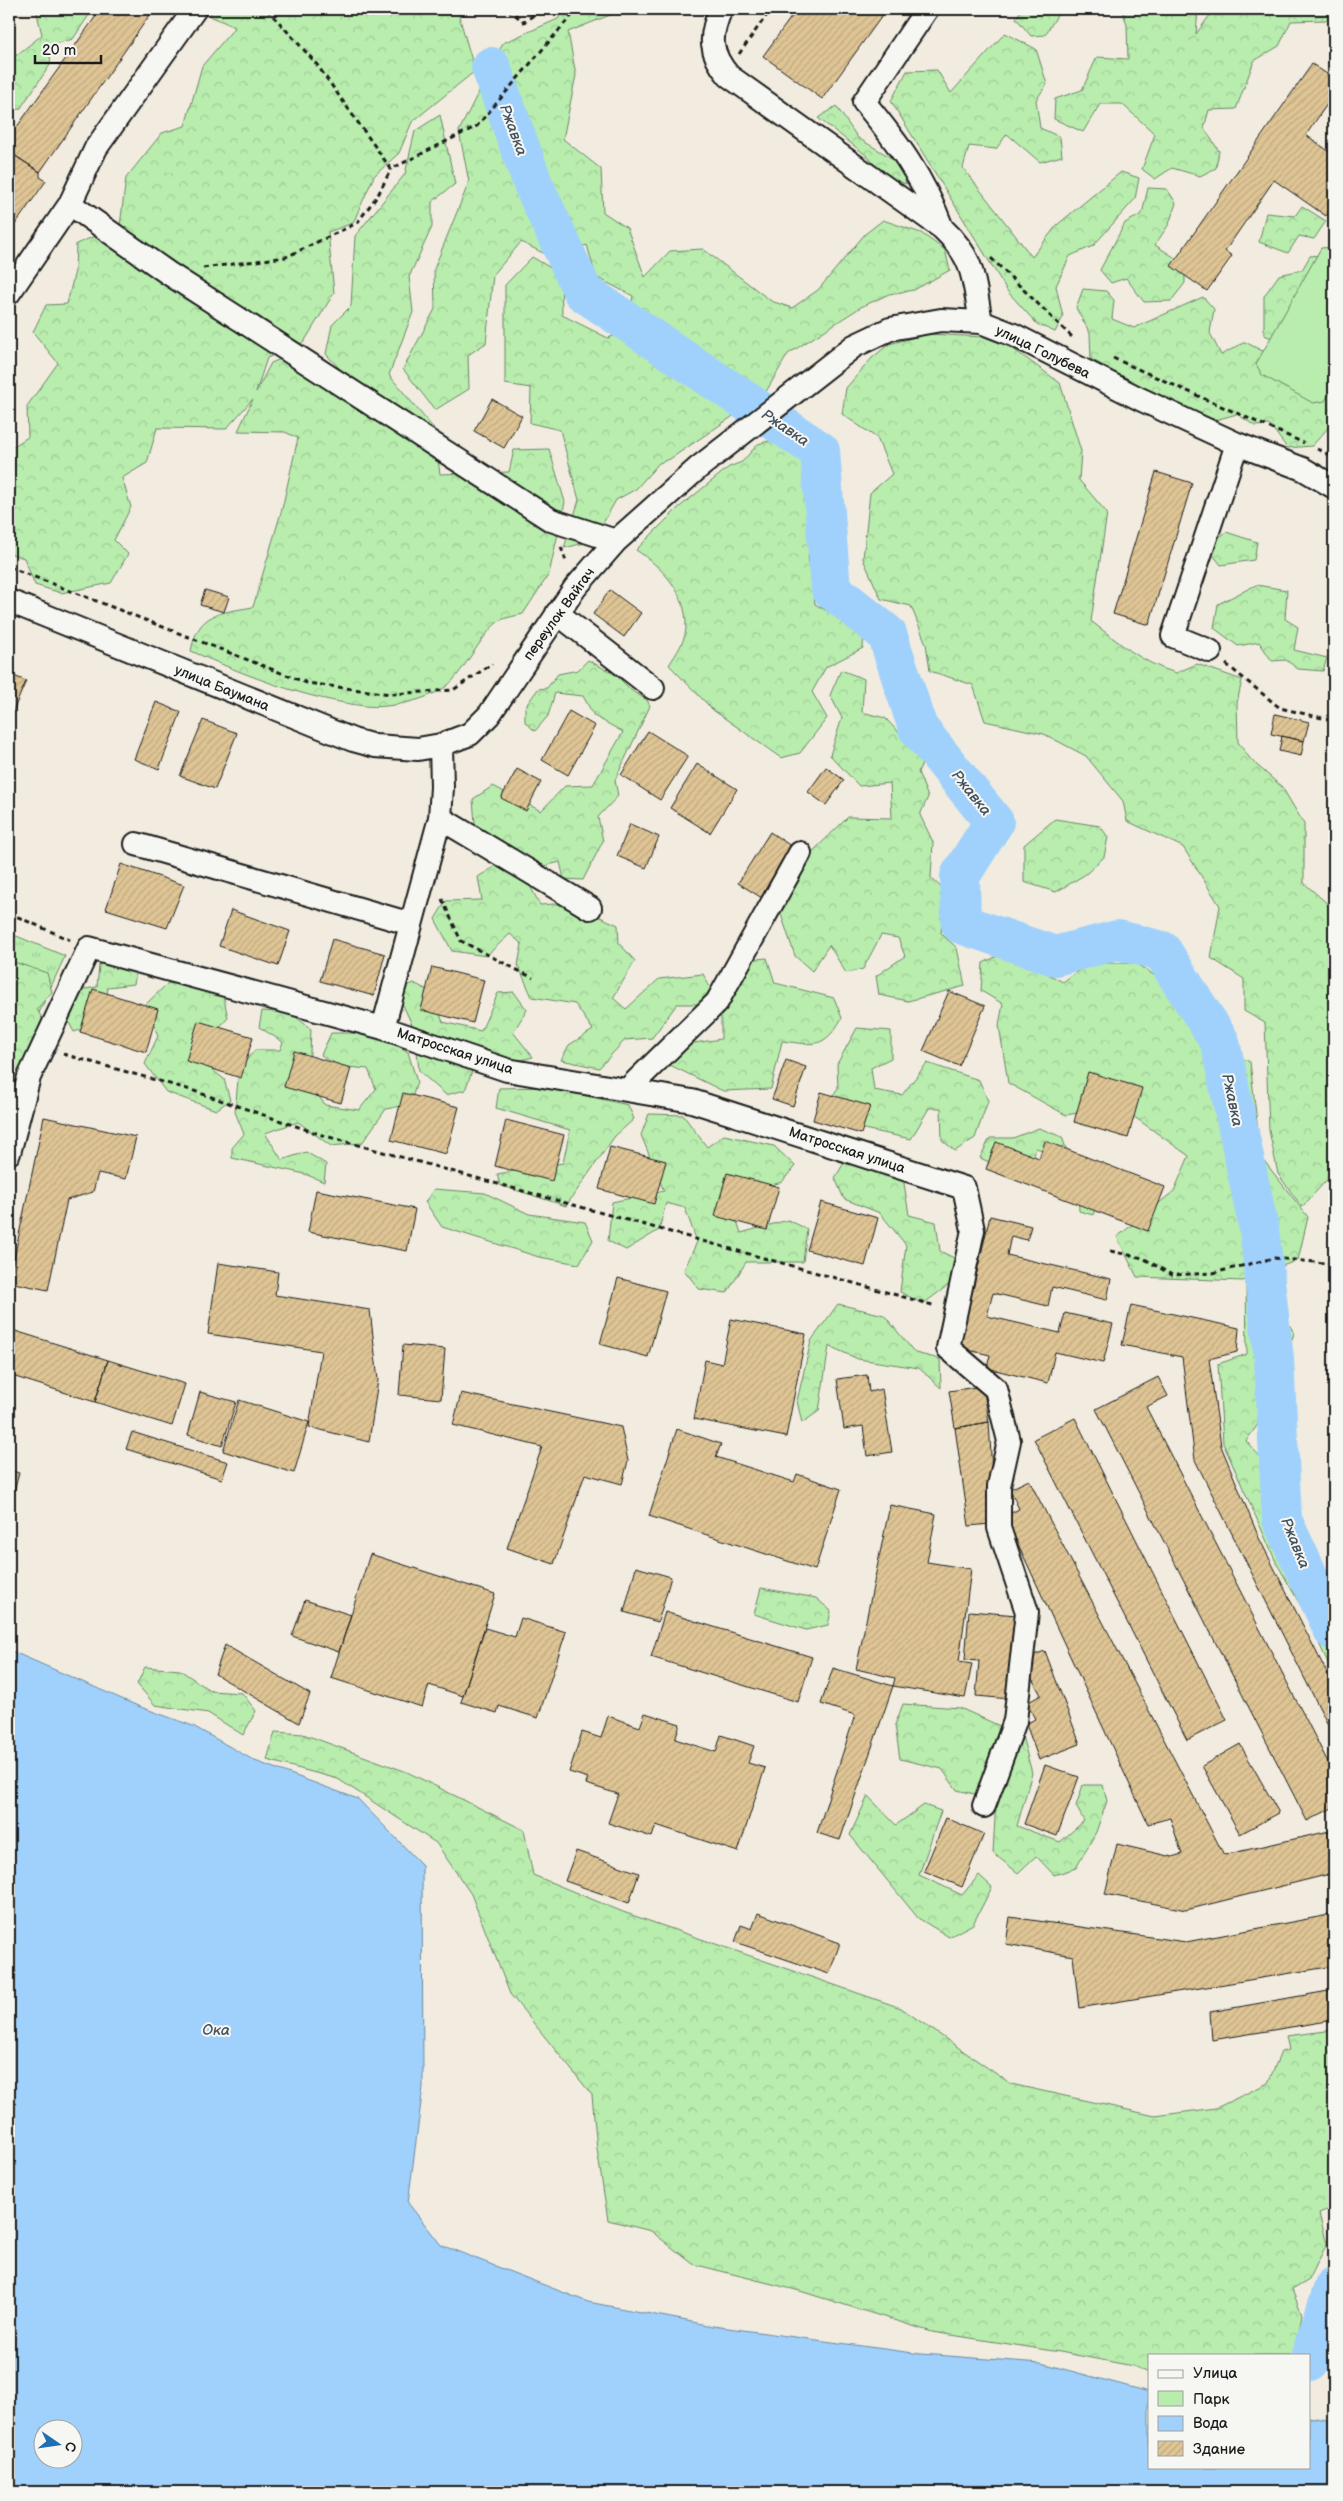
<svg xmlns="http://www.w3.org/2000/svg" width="1343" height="2501" viewBox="0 0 1343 2501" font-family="'Balsamiq Sans',sans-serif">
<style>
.grass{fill:url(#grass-tufts);stroke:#6a8465}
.forest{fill:url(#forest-crowns);stroke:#6a8465}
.park{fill:#b8edae;stroke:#6a8465}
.water{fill:#a0d1fc;stroke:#6b89a2;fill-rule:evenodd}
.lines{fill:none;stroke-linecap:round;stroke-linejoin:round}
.river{stroke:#a0d1fc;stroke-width:40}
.building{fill:url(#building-hatch);stroke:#1c1c1c}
.minor-casing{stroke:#1c1c1c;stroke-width:26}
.path{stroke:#1c1c1c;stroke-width:3;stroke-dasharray:5 4;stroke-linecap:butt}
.minor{stroke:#f6f6f2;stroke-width:22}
.labels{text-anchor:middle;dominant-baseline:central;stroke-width:4;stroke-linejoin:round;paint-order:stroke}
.street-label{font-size:14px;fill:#1c1c1c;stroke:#f6f6f2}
.water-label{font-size:15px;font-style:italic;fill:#44525f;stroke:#f6f6f2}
</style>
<defs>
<pattern id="grass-tufts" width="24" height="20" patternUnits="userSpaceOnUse" patternTransform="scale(1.25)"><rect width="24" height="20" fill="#b8edae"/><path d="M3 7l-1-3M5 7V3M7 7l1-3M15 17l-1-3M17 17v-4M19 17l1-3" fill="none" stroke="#9ecb95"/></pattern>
<pattern id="forest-crowns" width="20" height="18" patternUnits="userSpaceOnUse" patternTransform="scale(1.25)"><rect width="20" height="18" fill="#b8edae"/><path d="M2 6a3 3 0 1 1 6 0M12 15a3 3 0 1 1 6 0" fill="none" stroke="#9ecb95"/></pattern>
<pattern id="building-hatch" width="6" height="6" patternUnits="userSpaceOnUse" patternTransform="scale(1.25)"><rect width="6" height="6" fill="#dfc595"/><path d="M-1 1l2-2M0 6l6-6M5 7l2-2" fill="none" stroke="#bfa980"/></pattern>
</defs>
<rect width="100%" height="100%" fill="#f1ecdf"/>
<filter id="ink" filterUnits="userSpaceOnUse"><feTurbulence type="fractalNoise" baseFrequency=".02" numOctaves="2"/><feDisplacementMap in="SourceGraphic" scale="10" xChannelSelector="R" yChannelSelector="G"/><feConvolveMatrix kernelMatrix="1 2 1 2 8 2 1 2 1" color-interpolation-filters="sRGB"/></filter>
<g filter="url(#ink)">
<!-- grass -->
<path class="grass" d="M9,933l56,23 -52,114 -4,15z"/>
<!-- forest -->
<path class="forest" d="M36,9h57l-20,30 -22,6 -1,20 -30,44 -11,1v-49l33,-26z
M212,9h245l18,62 -63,51 -13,31 -25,23 -21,47 -25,9 6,61 -30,49 -37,16 -11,34 15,-29 17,-7 43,38 22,-11 -27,-29 6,-29 19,-19 4,-70 50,-62 10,-43 25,-16 15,69 -23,18v25l-23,50 4,35 -24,63 45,54 6,45 69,-2 5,-22 35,-1 16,53 -16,72 -26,40c-7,2 -16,3 -22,6 -15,7 -38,53 -53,65 -19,15 -59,24 -83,21 -60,-7 -120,-31 -174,-55 7,-39 29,-38 62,-44l29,-98 16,-71 -13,-6 -47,-1 15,-32 -27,30 -69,-1 -10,35 -25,15 9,29 -17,33 14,14 -17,29 -50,10 -26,-8 -11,-27 -15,-5v-104l19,-12 -1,-31 31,-43 -25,-31 13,-27 21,-1 8,-33 1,-27 44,-18 6,-48 36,-45 23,-7 17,-60 33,-39 -25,-11z
M565,9h60l-57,23 8,43 -13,64 38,30 2,43 24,16 18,49 25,-26 33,-2 68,52 21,7 26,-18 47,-56 18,-14 38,13 24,17 5,20 -36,20 -25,4 -28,13 -73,47 -24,41 -94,64 -11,4 -23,26 -20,11 -23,41 -29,7 15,-48 -19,-70 -30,-7 1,-35 -26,-4v-99l27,-28 29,17 1,41 46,23 18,-7 7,-35 -37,-19 -9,-32 -36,12 -30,-15 -28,33 -7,68 -18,12 1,34 -34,21 -32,-41 32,-60 -1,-40 35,-87 -10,-51 44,-88 55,-24z
M1022,9h39l-16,26 -14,1 -15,-18z
M1122,9h76l-2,25 14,-19v-6h124v4l-8,7 -35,1 -12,25 -25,15 -18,48 -27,1 -5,18 15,23 -3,17 -16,8 -28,-8 -17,11 -13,-10 13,-35 -33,-30h-22l-17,28 -29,-13 1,-20 27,-9 15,-33 31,2 -1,-34z
M1005,33l31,16 11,35 -11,16 4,28 20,9 2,19 -22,6 -33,-28 -11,15 -27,-3 -6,22 69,89 25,-32 64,-53 18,6 -4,21 -42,47 -23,10 -14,30 7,31 -8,15 -18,-8 -29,-32 -117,-191 16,-30 30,-1 14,23z
M836,106l22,32 44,26 4,20 -21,-8 -19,-21 -48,-37z
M1148,188l19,1 9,14 -7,21 -14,21 30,19v19l-14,18 -27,1 -18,-24 -15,5 -11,-13 25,-47 17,-9z
M1302,206l24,15 -12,18 -15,-3 -11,17 -29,-11 7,-29 29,3z
M1332,254l-43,90 -25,-9v-39l15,-21 23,-5 8,-14z
M1083,289l23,2 8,9 -2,19 22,9 69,-31 11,12 -4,24 11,22 24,-13 89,46v33l-22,25 -25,2 -17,-23 -15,1 -18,-12 -18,5h-40l-45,-36 -43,-24 -1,-26 -14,-25z
M928,334l56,3 28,11 48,35 21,68 -2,29 28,33 -16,108c27,21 51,42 85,52l21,-9 45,16 -5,23 1,39 13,18 31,27 22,37v59l26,23 1,31 3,4v231l-32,35 -24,-33 -9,-44 -4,-107 -21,-12v-32l-33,-21 9,-52 -37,-59 -56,-26 -4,-20 -37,-45 -42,-22 -59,-13 -12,-36 -43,-14 -4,-27 -15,-38 -30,-7 -18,-40 7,-66 22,-19 -15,-36 -35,-24 4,-26 26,-30 17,-14z
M800,432l18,11 -10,29 22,7 11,14 -7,30 -16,10 -10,22 7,49 49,28 -1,16 -37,19 -14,25 15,26 -27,35 -19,5 -68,-48 -44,-45c7,-11 17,-25 17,-38 1,-34 -24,-60 -50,-77l41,-41 52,-42 13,-5 16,-18z
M1226,532l31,10 -3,18 -33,5 -15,-19z
M1256,585l31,5 -2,29 13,8 -4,23 33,8 -4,13 -25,-2 -12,-9 -14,1 -13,-19 -21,4 -24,-18 4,-24z
M588,660l28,15 16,16 15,9 3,6 -35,74 3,16 -20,21 5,24 -20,39 -19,-1 -4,-17 -23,6 -62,-44 -2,-25 20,-13 48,25 24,-25 28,-1 30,-53 -29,-16 -11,-20 -28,-3 -7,23 -13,15 -10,-9v-15l13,-18 9,-1 11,-14 20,-4z
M841,670l23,9 -2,33 23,6 39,41 -6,13 10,25 -8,18 13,27 -2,36 13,12 -3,43 16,15 8,38 -57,15 -29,-6 -3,-19 29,-20 -7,-18 -17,-3 -18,34 -17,4 -17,-28 -17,26 -17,-15 -15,-45 17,-44 51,-50 44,1 -2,-35 -31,3 -29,-31 12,-37 -12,-23z
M1055,819l45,7 8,11 -4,20 -18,17 -30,18 -32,-10v-37z
M500,863l26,15 14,27 29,-2 49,22 1,18 16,18 -22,37 13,11 33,-30 44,-5 9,17 -13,13h-22l-25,34 -27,2 -26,28 -38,-8 8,-15 24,-15 -18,-26 -43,-7 -14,-32 4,-21 -12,-10 -24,22 -34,-5 -17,-32 11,-18 36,-1 -4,-23z
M1006,952l57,30 25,-19h47l38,24 7,18 35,13 15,34 20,10 11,95 47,60 -10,43 -55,21 -106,-4 -20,-40 57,-46 15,-35 -70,-50 -53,9 -58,-32 -9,-58 4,-21 -22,-13 2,-28z
M111,957l26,10 -3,17 -26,3 -4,35 -30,10 -8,-15 8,-26 23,-4 2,-22z
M767,958l8,25 59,15 8,20c-18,31 -27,27 -60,23l-11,48 -48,2 -53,-26 4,-19 47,-7v-23l26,-56z
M11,961l36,12 5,19 -15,17 10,19 -38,111v-176z
M168,983l55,12 5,23 -35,37 31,24 6,21 -14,10 -50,-18 -21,-28 13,-28 -12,-32z
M414,983l17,9 12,30 38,9 17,-38 16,-1 13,18 -14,22 20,25 -23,6 -29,-16 -16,43 -19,5 -27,-24 -4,-40 -19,-41z
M262,1011l29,2 20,16 -1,24 -5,24 20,28 34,5 17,-21 -8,-20 -31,-3 -16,-11 10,-22h47l30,19 9,30 -7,22 -24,5 -24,34 -31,3 -33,-24 -33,11 17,27 24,-8 20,12 -2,18 -19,-8 -73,-16v-10l12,-14 -9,-22 4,-43 16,-19h25l3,-8 -24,-15z
M857,1028l34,3v27l-20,10 3,22 28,5 25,-32 52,17 9,21 -13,37 -20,13 -13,-11 -1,-32h-12l-18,31 -71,-15 -15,-18 13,-18 -1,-24z
M546,1087l82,18 6,14 -19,17 -49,70 -66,-21 -3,-11 66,-11 7,-33 -74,-22 3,-20z
M649,1114l34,1 24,32 17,-12 50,11 21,20 -13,16 -53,15 12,36 47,-13 19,9 -4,33h-57l-19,31 -28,-4 -15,-19 13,-28 -12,-34 -19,-5 -7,27 -33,20 -18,-9 4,-39 52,-11 -23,-56z
M1039,1128l23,9 7,20 33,31 -9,27 -14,-4 -1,-27 -26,-31 -16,-5 -6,23 -34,-6 -16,-7 10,-20h23z
M845,1161l58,16 6,38 27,7 4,29 16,8 -1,21 -32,24 -23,-12 6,-47 -26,-32 -36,-14 -9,-21z
M434,1189l51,4 44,21 56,8 8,18 -14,24 -40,-7 -97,-30 -17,-25z
M1273,1274l9,12 -4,32 10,4 6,11 -11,35 -16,7 -1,38 -20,28 17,19 1,34 36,17 -2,24 36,62v79l-28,-61 -30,-53 -53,-119 -5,-79 29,-10 -1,-71z
M838,1304l46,11 31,38 25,6 1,29 -22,-20 -61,-9 -29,-13 -10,65 -17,12 -5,-22 14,-60z
M761,1588l55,10 15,13 -3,14 -22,5 -52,-16z
M145,1667l35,3 31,21 31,2 14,18 -13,24 -35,-22 -53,-8 -18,-21z
M903,1704l57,4 62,28 10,37 -15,53 43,16 24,-21 -8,-15 7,-21h20l4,16 -11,31 -20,36 -22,7 -18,-19 -18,17 -25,-20 3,-54 -39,-9 -15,-21 -42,-10 -5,-34z
M275,1732l28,2 104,38 117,58 9,45 90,37 278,96 110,76 144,32 61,-8 52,-25 13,-31 8,-2 -3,-14 48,-6v178l-15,6 8,29 -18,37 -17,10 10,24 -7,41h-146v18l-16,-7 -73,-14 -128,-20 -132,-41 -107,-27 -42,-33 -43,-11 -11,-71 -5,-54 -82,-101 -39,-100 -35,-51 -98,-64 -71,-19z
M868,1796l28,29 28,-20 17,6 -22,64 43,20 17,-20 13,12 -19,37 -24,13 -31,-19 -68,-83z"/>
<!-- park -->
<path class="park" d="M1334,247v138l-9,16 -12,2 -51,-28 -6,-11 65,-116z"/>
<!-- water -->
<path class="water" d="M9,1650l129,56 55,20 62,35 103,38 64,66 1,222 -15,116 33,42 147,57 125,24 208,28 120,9 108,29v75h160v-50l25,4v71h-1325zM42,2428h30v30h-30z"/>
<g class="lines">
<!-- river -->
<path class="river" d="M491,67l42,117 50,108 237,159 11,138 56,45 31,94 76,94 -34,54 1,48 94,32 63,-16 44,11 58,91 39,187 15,130 8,161 52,111
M1309,2361l25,-74"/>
</g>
<!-- building -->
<path class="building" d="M101,9h53l-114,163 -31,-20v-14z
M797,9h90l-65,90 -59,-43z
M1328,9h6v11z
M1312,64l18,12 4,-7v25l-28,41 28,20v49l-8,12 -52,-36 -49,71 7,5 -25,35 -36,-25z
M11,153l29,19v5l6,4 -37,52v-77z
M492,399l30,17 -18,32 -30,-17z
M1156,472l36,11 -43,142 -36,-11z
M205,590l24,7 -5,15 -24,-7z
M610,590l31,23 -17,24 -31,-23z
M9,674l17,7 -15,35 -2,-1z
M156,702l25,10 -22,57 -25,-10z
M569,711l26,15 -27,49 -26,-15z
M1275,714l34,8 -5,19 -33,-7z
M203,720l34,13 -22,56 -35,-13z
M648,731l40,25 -28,44 -39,-25z
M1282,736l22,5 -3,15 -22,-5z
M697,764l40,25 -27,44 -40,-25z
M826,767l18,13 -18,25 -18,-13z
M517,769l24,13 -15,29 -25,-13z
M630,824l29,13 -13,31 -29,-12z
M770,832l24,16 -32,50 -24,-15z
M121,864l63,21 -17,43 -61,-19z
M231,910l59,21 -12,35 -59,-20z
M332,939l53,15 -11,42 -54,-15z
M432,967l52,13 -11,43 -52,-13z
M93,989l65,20 -12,43 -66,-20z
M949,991l36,15 -26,60 -36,-15z
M198,1021l55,16 -12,41 -55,-17z
M294,1051l57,17 -10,35 -57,-16z
M786,1060l20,7 -13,39 -21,-7z
M1088,1072l54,16 -14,50 -54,-16z
M821,1092l49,14 -9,28 -48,-14z
M403,1093l56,14 -13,47 -55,-14z
M44,1117l92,20 -10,42 -28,-6 -5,19 -26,8 -19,90 -39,-8z
M506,1120l58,15 -12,46 -57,-15z
M1045,1141l120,46 -17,44 -162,-62 10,-27 43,16z
M610,1147l56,14 -12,43 -55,-15z
M727,1173l52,14 -12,43 -52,-14z
M316,1190l99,19 -8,42 -99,-19z
M821,1202l57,16 -13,48 -58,-16z
M990,1216l41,10 -4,14 -16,-4 -4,19 104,24 -4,21 -55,-13 -4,19 -55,-13 -6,23 73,17 5,-20 48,11 -10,39 -48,-11 -7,31 -61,-15 3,-13 -31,-7z
M218,1263l60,9 -3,23 95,15 8,70 -9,62 -60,-15 12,-76 -113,-17z
M618,1278l48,13 -18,66 -48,-13z
M1131,1305l108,23 -2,24 -28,7 12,87 38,92 75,149v50l-139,-277 -13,-103 -60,-12z
M731,1319l75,15 -20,103 -92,-18 11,-59 17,4z
M9,1329l99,31 -13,42 -86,-27z
M403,1345l42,4 -4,50 -42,-4z
M108,1360l77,24 -13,42 -77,-24z
M867,1375l2,17 13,-3 10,63 -25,4 -4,-30 -19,3 -7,-50z
M1158,1377l10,19 -22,11 188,367v33l-27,14 -211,-412z
M983,1386l6,36 -34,6 -6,-37z
M200,1392l36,10 -14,44 -34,-11z
M461,1393l160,34 7,34 -6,23 -37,-10 -31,90 -47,-16 35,-101 -89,-22z
M239,1400l70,22 -15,51 -71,-22z
M1075,1418l152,302 -40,20 -153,-301z
M989,1422l4,66 -3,36 -21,2 -14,-98z
M677,1429l44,15 -5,13 78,25 3,-8 44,15 -26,81 -166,-54z
M132,1432l96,30 -6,17 -96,-30z
M9,1470l10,3 -10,38z
M1029,1480l195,375 110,-25v43l-148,37 -81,-16 12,-50 55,13 10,-3 -12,-36 -22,6 -143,-308 14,-7 -9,-20z
M890,1505l46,9 -9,48 44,7 -12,93 13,2 -7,34 -72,-12 2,-8 -39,-9z
M370,1554l125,40 -32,102 -34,-11 -7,22 -91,-29z
M636,1567l35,10 -13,45 -34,-10z
M305,1600l46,15 -12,37 -47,-16z
M969,1611l48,4 -7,84 -34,-3 3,-35 -14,-1z
M665,1612l147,45 -14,45 -147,-45z
M521,1618l45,14 -28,86 -39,-12 -2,7 -36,-11 24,-74 30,9z
M225,1645l85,49 -11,29 -84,-49z
M1045,1651l35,93 -41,16 -13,-36 9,-5 -8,-16 14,-8 -11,-20 1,-19z
M833,1668l60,18 -53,154 -23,-7 38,-118 -34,-11z
M645,1713l35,11 -5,15 41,13 5,-17 33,11 -6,17 17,5 -27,84 -82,-27 -4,12 -44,-14 10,-29 -32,-10 2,-6 -19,-6 13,-40 19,6 7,-22 32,11z
M1240,1744l39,69 -39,21 -38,-68z
M1045,1765l34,12 -22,59 -33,-12z
M946,1818l38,16 -22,53 -38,-16z
M576,1851l63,22 -10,30 -64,-22z
M758,1913l82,30 -11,31 -94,-32 6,-17 11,4z
M1334,1914v52l-255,42 -6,-52 -67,-12 4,-27 176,25z
M1334,1990v30l-122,20 -2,-28z"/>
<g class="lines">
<!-- minor casing -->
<g class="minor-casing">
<path id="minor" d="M721,9c-12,27 -12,44 8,67l213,152c34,32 31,51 39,94
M927,9l-63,93c34,41 59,75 78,126
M70,204l98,69 383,247 65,21
M9,293l61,-89 26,-56 99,-139
M9,601l344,139 22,6 43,3 23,-4 29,-11 19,-19 86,-127 41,-47 82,-73 156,-122 36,-17 51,-9 40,2 33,13 126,64 97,45 66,25 31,18
M557,613l96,75
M1210,651l-37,-15 64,-192
M440,818l150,90
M136,844l275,80
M383,1028l57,-210 2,-31 -1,-42
M627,1090l90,-88 83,-149
M9,1153l20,-76 60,-129 294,80 124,42 185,31 272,87 9,42 -25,118 48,41 13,52 -10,45v42l28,84 -12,109 -31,85"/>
</g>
<!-- path -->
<path class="path" d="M267,9l48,53 76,107 86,-43 100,-117
M508,9l16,13 18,-13
M739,54l32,-45
M991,258l83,81
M203,268l83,-11 71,-34 21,-28 13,-26
M9,336l3,-11 -3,-10
M1113,358l191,85
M1317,449l17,8
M561,547l6,17
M9,561l2,7
M9,567l298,116 84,11 62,-4 39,-26
M1226,664l54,44 51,12 3,-13
M442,899l19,42 72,37
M9,913l61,27
M63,1054l128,36 131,45 614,171
M1110,1251l33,7 29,17 41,-2 61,-15 60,6"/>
<!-- minor -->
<use href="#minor" class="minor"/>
</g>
</g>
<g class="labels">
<!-- street labels -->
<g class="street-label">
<text transform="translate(1043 352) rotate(26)">улица Голубева</text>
<text transform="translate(559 614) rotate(-54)">переулок Вайгач</text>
<text transform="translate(222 688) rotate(22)">улица Баумана</text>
<text transform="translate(455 1051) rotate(18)">Матросская улица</text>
<text transform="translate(847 1150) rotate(18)">Матросская улица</text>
</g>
<!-- water labels -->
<g class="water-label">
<text transform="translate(513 130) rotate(70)">Ржавка</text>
<text transform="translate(785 428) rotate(34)">Ржавка</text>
<text transform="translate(971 793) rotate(51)">Ржавка</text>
<text transform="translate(1232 1100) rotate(78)">Ржавка</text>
<text transform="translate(1295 1543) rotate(68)">Ржавка</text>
<text x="216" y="2030">Ока</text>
</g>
</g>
<!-- margin -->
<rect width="1343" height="2501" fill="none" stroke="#f6f6f2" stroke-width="30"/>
<rect x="15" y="15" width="1313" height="2471" fill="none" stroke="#1c1c1c" stroke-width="2" filter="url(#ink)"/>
<!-- legend -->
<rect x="1148" y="2354" width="162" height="115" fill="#f6f6f2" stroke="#9f9f9c"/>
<rect x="1158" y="2370" width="25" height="8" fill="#f6f6f2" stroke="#9f9f9c"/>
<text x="1193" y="2378" font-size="15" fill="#1c1c1c">Улица</text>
<rect x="1158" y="2391" width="25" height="15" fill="#b8edae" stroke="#9f9f9c"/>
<text x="1193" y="2404" font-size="15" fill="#1c1c1c">Парк</text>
<rect x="1158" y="2416" width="25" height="15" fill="#a0d1fc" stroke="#9f9f9c"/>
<text x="1193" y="2428" font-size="15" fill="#1c1c1c">Вода</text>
<rect x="1158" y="2441" width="25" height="15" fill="url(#building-hatch)" stroke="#9f9f9c"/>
<text x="1193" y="2454" font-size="15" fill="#1c1c1c">Здание</text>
<!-- north arrow -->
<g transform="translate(58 2444) rotate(103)"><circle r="24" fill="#f6f6f2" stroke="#9f9f9c"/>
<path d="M0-4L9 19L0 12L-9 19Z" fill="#1f6fb2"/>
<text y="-8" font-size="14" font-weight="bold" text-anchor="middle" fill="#1c1c1c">С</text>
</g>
<!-- scale -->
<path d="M35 55v8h66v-8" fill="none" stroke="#1c1c1c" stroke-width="2.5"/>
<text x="42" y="55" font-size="15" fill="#1c1c1c" stroke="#f6f6f2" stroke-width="4" paint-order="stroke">20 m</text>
</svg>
